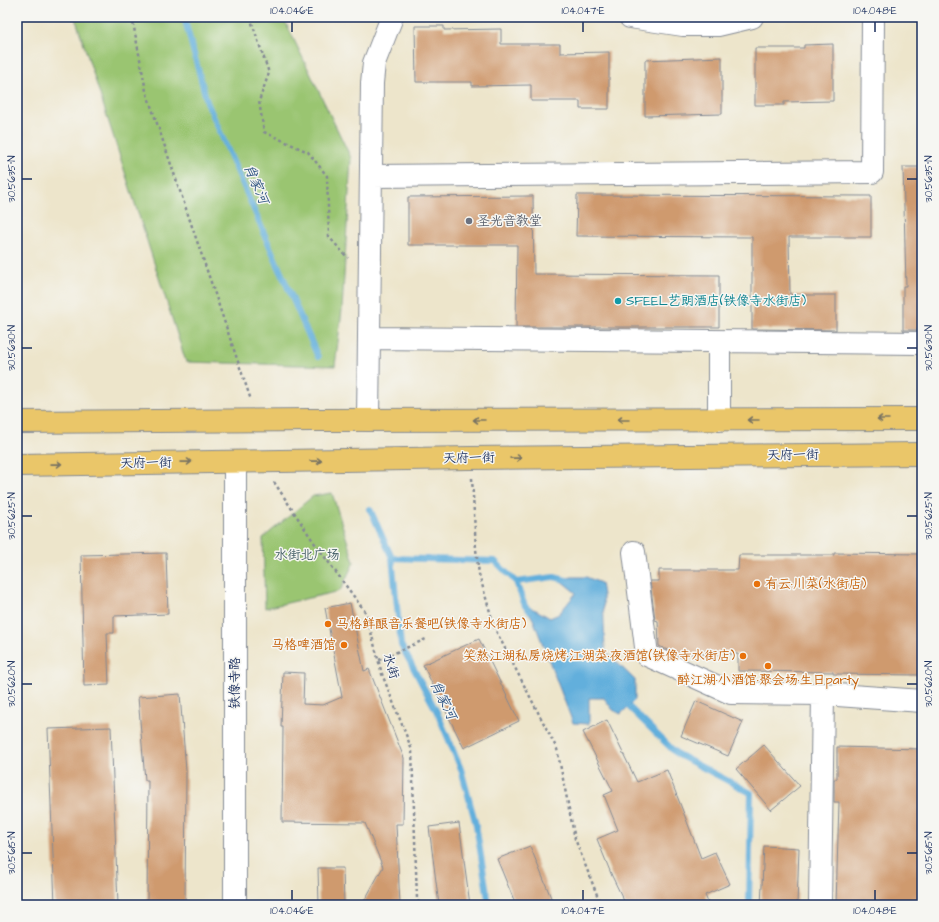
<svg xmlns="http://www.w3.org/2000/svg" width="939" height="922" viewBox="0 0 939 922" font-family="'Architects Daughter','LXGW WenKai TC',sans-serif">
<style>
.green{fill:#9ac571;stroke:#5a7a68}
.water{fill:#62afdc;stroke:#3e6f9d}
.lines{fill:none;stroke-linecap:round;stroke-linejoin:round}
.stream{stroke:#62afdc;stroke-width:6}
.building{fill:#cf9a6e}
.minor-casing{stroke:#848a94;stroke-width:24}
.major-casing{stroke:#848a94;stroke-width:24}
.path{stroke:#848a94;stroke-width:2.5;stroke-dasharray:3 3;stroke-linecap:butt}
.minor{stroke:#fff;stroke-width:22}
.major{stroke:#eac669;stroke-width:22}
.oneway{stroke:#787363}
.ticks{fill:none;stroke:#1b2f5e;stroke-width:1.5}
.worship-dot{fill:#6b7280;stroke:#f6f6f2;stroke-width:1.5}
.culture-dot{fill:#0f9aa8;stroke:#f6f6f2;stroke-width:1.5}
.food-dot{fill:#e8710a;stroke:#f6f6f2;stroke-width:1.5}
.labels{text-anchor:middle;dominant-baseline:central;stroke-width:3;stroke-linejoin:round;paint-order:stroke}
.worship-label{font-size:13px;fill:#5b616d;stroke:#f6f6f2;text-anchor:start}
.culture-label{font-size:13px;fill:#0d838f;stroke:#f6f6f2;text-anchor:start}
.street-label{font-size:13px;fill:#1b2f5e;stroke:#f6f6f2}
.park-label{font-size:13px;fill:#415c64;stroke:#f6f6f2}
.food-label{font-size:13px;fill:#c56008;stroke:#f6f6f2;text-anchor:start}
.water-label{font-size:14px;font-style:italic;fill:#305584;stroke:#f6f6f2}
.neatline{fill:none;stroke:#1b2f5e;stroke-width:1.5}
.ticks-label{font-size:10px;text-anchor:middle;fill:#1b2f5e}
</style>
<rect width="100%" height="100%" fill="#f6f6f2"/>
<filter id="ink" filterUnits="userSpaceOnUse"><feTurbulence type="fractalNoise" baseFrequency=".025" numOctaves="2"/><feDisplacementMap in="SourceGraphic" scale="8" xChannelSelector="R" yChannelSelector="G"/><feConvolveMatrix kernelMatrix="1 2 1 2 8 2 1 2 1" color-interpolation-filters="sRGB"/></filter>
<filter id="wash" filterUnits="userSpaceOnUse"><feTurbulence type="fractalNoise" baseFrequency=".012" numOctaves="4" result="noise"/><feDisplacementMap in="SourceGraphic" scale="16" xChannelSelector="R" yChannelSelector="G"/><feGaussianBlur stdDeviation="0.9" result="paint"/><feColorMatrix in="noise" values="0 0 0 0 0 0 0 0 0 0 0 0 0 0 0 0 0 1.4 0 .05"/><feComposite in="paint" operator="in"/></filter>
<g filter="url(#wash)">
<rect width="100%" height="100%" fill="#ede5cb"/>
<!-- green -->
<path class="green" d="M75,17h208l68,141 -9,152 -7,56 -149,-4z
M332,493l22,69 -14,29 -75,17 -2,-70 50,-42z"/>
<!-- water -->
<path class="water" d="M572,577h14l15,6 2,12 2,56 30,29v20l-14,14 -8,-4 -9,-12h-15v26l-16,-1 -40,-104 -8,-13 11,4 14,8 9,-4 17,-21 -16,-13z"/>
<g class="lines">
<!-- stream -->
<path class="stream" d="M184,17l23,85 111,255
M370,509l22,49 9,87 36,67 24,57 15,56 13,80
M392,558l103,3 21,21 9,24 5,5
M516,582l38,-5 16,4
M624,702l53,52 74,39 -2,112"/>
</g>
<g id="blocks">
<!-- building -->
<path class="building" d="M415,26h29v4l57,-1v15h59v9l49,-1v57h-29v-8h-49v-16l-59,1v-4h-56z
M833,44v57l-49,1v3h-29v-57h49v-3z
M722,57v57l-77,2v-56z
M903,167h19v163h-19v-44h3z
M577,195l294,1v41h-82l1,58h46v35l-84,-1v-92l-176,-1z
M533,196l1,78 185,1v52h-203l1,-82h-109v-48z
M166,553l2,61 -54,2v17h-7l2,52 -25,1 -3,-131z
M834,553l88,1 -1,121 -88,-1v-2l-95,-1v-17h-62l-17,-8 -1,-25 -3,-1 -5,-39h9v-11h79l1,-15h95z
M350,603l14,68 5,-2 35,89 -1,66h-7l4,81h-38l21,-38 -18,-44 -83,-1 1,-95h-2l2,-55 21,1 -1,31 20,1 19,-8 -17,-89z
M479,639l40,82 -55,27 -41,-83z
M180,694l6,77 -1,134h-38l1,-125h-3l-7,-83z
M696,701l47,21 -15,34 -47,-20z
M607,720l30,62 30,-12 34,88 14,-6 15,32 -25,11 4,10h-83l-14,-29 -15,-37 21,-9 -14,-35 9,-4 -30,-59z
M111,727l7,178h-63l-7,-176z
M764,745l36,41 -29,24 -35,-41z
M837,747l84,2 1,121 -1,35h-85l3,-103h-5v-23h3z
M459,823l11,82h-31l-10,-78z
M530,846l24,59h-38l-19,-46z
M764,846l35,2 -2,57h-36z
M318,868h25l1,37h-25z"/>
</g>
</g>
<g filter="url(#ink)">
<use href="#blocks" fill-opacity="0" stroke="#848a94" stroke-width="1"/>
<g class="lines">
<!-- minor casing -->
<g class="minor-casing">
<path id="minor" d="M630,17l53,8h35l34,-8
M372,176l500,-4 1,-155
M369,338l553,5
M719,342v78
M368,420l4,-337 2,-20 18,-46
M235,462v443
M634,552l13,103 84,38 92,1 99,7
M820,905l3,-211"/>
</g>
<!-- major casing -->
<g class="major-casing">
<path id="major" d="M17,422l295,-2 610,-1
M17,465l453,-7 452,-4"/>
</g>
<!-- path -->
<path class="path" d="M132,17l14,74 105,309
M250,17l19,56 -10,28 5,31 44,20 19,24 2,61 19,21
M472,478l4,71 3,25 16,55 62,120 18,90 26,66
M274,482l39,59 53,72 16,61 30,76 5,149 3,6
M379,660l47,-21"/>
<!-- minor -->
<use href="#minor" class="minor"/>
<!-- major -->
<use href="#major" class="major"/>
</g>
<!-- one-way arrows -->
<defs><path id="oneway-shaft" d="M-6 0H5M1.5-3L5.5 0L1.5 3" fill="none" stroke-width="1.6" stroke-linecap="round" stroke-linejoin="round"/></defs>
<g class="oneway">
<use href="#oneway-shaft" transform="translate(883 419) rotate(180)"/>
<use href="#oneway-shaft" transform="translate(479 420) rotate(-180)"/>
<use href="#oneway-shaft" transform="translate(623 420) rotate(-180)"/>
<use href="#oneway-shaft" transform="translate(753 420) rotate(180)"/>
<use href="#oneway-shaft" transform="translate(516 458) rotate(-1)"/>
<use href="#oneway-shaft" transform="translate(316 461) rotate(-1)"/>
<use href="#oneway-shaft" transform="translate(186 462) rotate(-1)"/>
<use href="#oneway-shaft" transform="translate(56 464) rotate(-1)"/>
</g>
</g>
<!-- ticks -->
<path class="ticks" d="M292,22v10M583,22v10M875,22v10M22,179h10M907,179h10M22,348h10M907,348h10M22,516h10M907,516h10M22,684h10M907,684h10M22,853h10M907,853h10M292,890v10M583,890v10M875,890v10"/>
<!-- markers -->
<circle class="worship-dot" cx="469" cy="221" r="4"/>
<circle class="culture-dot" cx="618" cy="301" r="4"/>
<g class="food-dot">
<circle cx="757" cy="584" r="4"/>
<circle cx="328" cy="624" r="4"/>
<circle cx="344" cy="645" r="4"/>
<circle cx="743" cy="656" r="4"/>
<circle cx="768" cy="666" r="4"/>
</g>
<g class="labels">
<!-- worship labels -->
<g class="worship-label">
<text x="477" y="221">圣光音教堂</text>
</g>
<!-- culture labels -->
<g class="culture-label">
<text x="626" y="301">SFEEL艺朗酒店(铁像寺水街店)</text>
</g>
<!-- street labels -->
<g class="street-label">
<text transform="translate(793 455) rotate(-1)">天府一街</text>
<text transform="translate(469 458) rotate(-1)">天府一街</text>
<text transform="translate(146 463) rotate(-1)">天府一街</text>
<text transform="translate(391 666) rotate(73)">水街</text>
<text transform="translate(235 683) rotate(-90)">铁像寺路</text>
</g>
<!-- park labels -->
<g class="park-label">
<text x="307" y="555">水街北广场</text>
</g>
<!-- food labels -->
<g class="food-label">
<text x="765" y="584">有云·川菜(水街店)</text>
<text x="336" y="624">马格鲜酿音乐餐吧(铁像寺水街店)</text>
<text x="336" y="645" text-anchor="end">马格啤酒馆</text>
<text x="735" y="656" text-anchor="end">笑熬江湖私房烧烤·江湖菜·夜酒馆(铁像寺水街店)</text>
<text x="768" y="680" text-anchor="middle">醉江湖·小酒馆·聚会场·生日party</text>
</g>
<!-- water labels -->
<g class="water-label">
<text transform="translate(256 184) rotate(67)">肖家河</text>
<text transform="translate(443 700) rotate(64)">肖家河</text>
</g>
</g>
<!-- margin -->
<rect width="939" height="922" fill="none" stroke="#f6f6f2" stroke-width="44"/>
<rect x="22" y="22" width="895" height="878" class="neatline"/>
<g class="ticks-label">
<text x="292" y="14">104.046°E</text>
<text x="583" y="14">104.047°E</text>
<text x="875" y="14">104.048°E</text>
<text transform="translate(11 179) rotate(-90)" y="4">30.5635°N</text>
<text transform="translate(928 179) rotate(-90)" y="4">30.5635°N</text>
<text transform="translate(11 348) rotate(-90)" y="4">30.5630°N</text>
<text transform="translate(928 348) rotate(-90)" y="4">30.5630°N</text>
<text transform="translate(11 516) rotate(-90)" y="4">30.5625°N</text>
<text transform="translate(928 516) rotate(-90)" y="4">30.5625°N</text>
<text transform="translate(11 684) rotate(-90)" y="4">30.5620°N</text>
<text transform="translate(928 684) rotate(-90)" y="4">30.5620°N</text>
<text transform="translate(11 853) rotate(-90)" y="4">30.5615°N</text>
<text transform="translate(928 853) rotate(-90)" y="4">30.5615°N</text>
<text x="292" y="914">104.046°E</text>
<text x="583" y="914">104.047°E</text>
<text x="875" y="914">104.048°E</text>
</g>
</svg>
